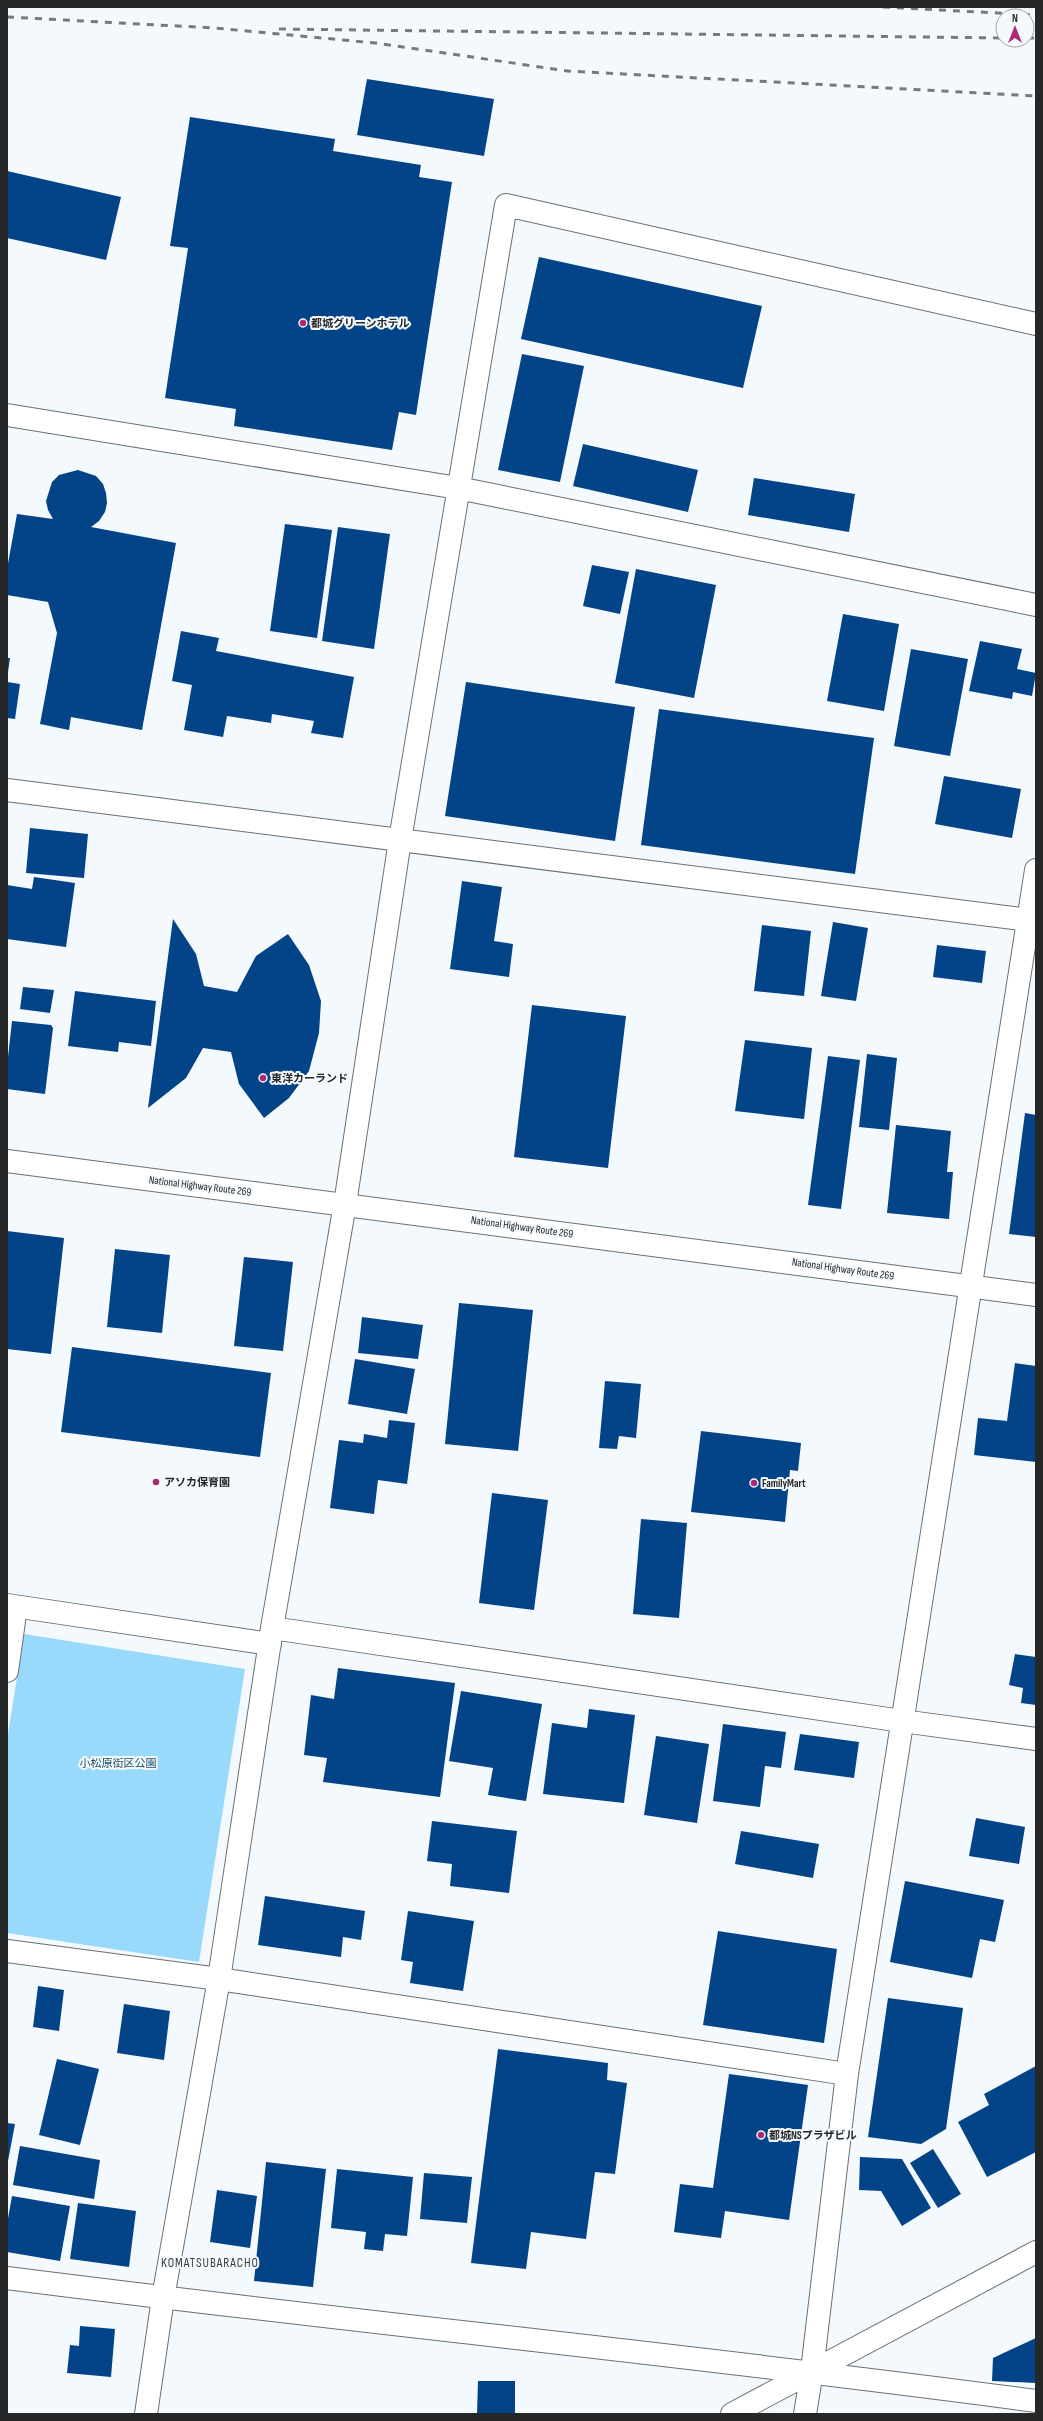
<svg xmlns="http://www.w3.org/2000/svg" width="1043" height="2421" viewBox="0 0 1043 2421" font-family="'Sofia Sans Condensed','Noto Sans JP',sans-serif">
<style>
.green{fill:#99d9fc}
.building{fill:#034387}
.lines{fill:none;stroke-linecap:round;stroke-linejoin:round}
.minor-casing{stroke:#6b7072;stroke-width:24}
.highway-casing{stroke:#6b7072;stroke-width:24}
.minor{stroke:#fff;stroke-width:22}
.highway{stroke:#fff;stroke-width:22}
.rail{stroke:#767a7c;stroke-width:3;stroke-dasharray:7 7;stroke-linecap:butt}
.poi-dot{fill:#ac2975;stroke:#f3f9fc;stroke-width:1.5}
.labels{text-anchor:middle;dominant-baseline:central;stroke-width:4;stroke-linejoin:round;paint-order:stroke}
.poi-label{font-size:11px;font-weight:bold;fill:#252728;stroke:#f3f9fc;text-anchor:start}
.street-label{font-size:11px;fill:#252728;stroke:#f3f9fc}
.park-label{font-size:11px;fill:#1e4e65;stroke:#f3f9fc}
.quarter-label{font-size:13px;letter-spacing:1px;fill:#373b3d;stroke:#f3f9fc}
</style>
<rect width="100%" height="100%" fill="#f3f9fc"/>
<!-- green -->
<path class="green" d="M24,1634l221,35 -46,293 -192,-29v-193z"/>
<!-- building -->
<path class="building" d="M367,79l127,20 -10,57 -127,-21z
M190,117l145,22 -2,12 88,14 -2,12 33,5 -36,233 -17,-3 -7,38 -158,-24 2,-17 -71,-11 23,-150 -18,-2z
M7,171l114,26 -15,63 -99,-22z
M539,257l223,49 -19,82 -222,-49z
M522,354l62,12 -24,116 -62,-12z
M583,444l115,26 -10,42 -115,-26z
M78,470l18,6 7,8 3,9 1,10 -2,9 -6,9 -8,6 85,16 -34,187 -71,-13 -2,13 -29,-6 17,-91 -9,-31 -41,-7v-26l10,-55 36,5 -5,-9 -2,-9 6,-19 7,-7z
M754,478l101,16 -6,38 -101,-17z
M285,524l47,6 -15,108 -47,-7z
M338,527l52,7 -16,115 -52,-8z
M592,565l37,7 -9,42 -37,-8z
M636,569l80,16 -22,113 -79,-15z
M843,614l56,10 -15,87 -57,-10z
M181,631l38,7 -3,13 138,26 -11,61 -32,-5 3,-12 -42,-7 -1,9 -44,-7 -4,21 -39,-7 8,-45 -20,-4z
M980,641l42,8 -5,20 19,4 -4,23 -19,-4 -1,7 -43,-8z
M911,649l57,10 -18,97 -56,-10z
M7,658h3l-2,14h-1z
M7,682l13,2 -5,35 -8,-1z
M466,682l169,25 -20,134 -170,-25z
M659,709l215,29 -19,136 -214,-29z
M944,776l77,13 -9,49 -77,-14z
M30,828l58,6 -4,44 -58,-5z
M34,877l41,6 -9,64 -59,-8v-54l25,4z
M462,881l40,6 -8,54 19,3 -4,33 -59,-8z
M173,919l23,35 8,32 33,6 19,-36 32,-22 21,31 12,36 -2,32 -10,38 -20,27 -25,20 -25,-34 -8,-32 -28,-4 -17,30 -38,30z
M833,922l35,6 -12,73 -35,-5z
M762,925l49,6 -7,65 -50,-5z
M937,945l49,6 -4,32 -49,-6z
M23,987l31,3 -4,23 -30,-4z
M75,991l81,10 -5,45 -32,-4 -1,10 -50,-6z
M532,1005l94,11 -18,152 -94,-11z
M12,1021l39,4 2,3 -8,66 -38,-5v-23z
M745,1040l67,8 -8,71 -69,-8z
M867,1054l30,4 -8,72 -30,-3z
M828,1056l32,4 -19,149 -33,-4z
M1025,1113l11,2v122l-27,-3z
M896,1125l55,6 -4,41h6l-4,47 -62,-6z
M7,1231l57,7 -13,116 -44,-5z
M115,1249l55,6 -8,78 -55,-6z
M244,1257l49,5 -10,89 -49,-5z
M459,1303l74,7 -15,141 -73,-7z
M362,1317l61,8 -5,34 -60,-6z
M72,1347l199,26 -11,84 -199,-25z
M355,1359l60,10 -8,45 -59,-10z
M1015,1363l21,3v96l-62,-7 4,-37 29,3z
M605,1381l36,3 -5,54 -17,-2 -2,13 -18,-1z
M389,1420l26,3 -8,61 -29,-4 -4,34 -44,-6 9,-68 24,3 1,-9 23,4z
M701,1431l100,12 -3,28 -8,-1 -5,52 -94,-10z
M492,1493l56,7 -14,110 -55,-7z
M641,1519l46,4 -8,95 -46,-4z
M1015,1654l21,3v48l-15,-2 2,-15 -14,-3z
M338,1668l117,15 -15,114 -117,-15 4,-24 -23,-3 7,-60 23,4z
M461,1691l81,13 -16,97 -38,-6 5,-27 -44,-7z
M589,1709l46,6 -11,88 -81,-9 9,-71 35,5z
M723,1724l63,8 -5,36 -16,-2 -5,41 -47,-6z
M800,1734l59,8 -5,36 -60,-8z
M656,1736l53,8 -12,79 -53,-8z
M976,1818l49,9 -6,37 -50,-8z
M432,1821l85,10 -8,62 -59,-7 2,-22 -25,-3z
M741,1831l78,13 -6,34 -78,-14z
M905,1881l99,19 -9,42 -15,-3 -8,39 -82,-16z
M265,1896l100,15 -4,29 -18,-3 -2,20 -83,-12z
M408,1911l66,10 -11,70 -53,-8 3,-21 -12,-2z
M718,1931l119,18 -13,94 -121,-18z
M38,1986l26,4 -5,41 -26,-4z
M888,1998l75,10 -17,121 -25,15 -53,-7z
M124,2004l46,7 -6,49 -47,-7z
M498,2049l110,14 -1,17 20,3 -12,91 -20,-2 -9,67 -55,-7 -5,37 -55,-6z
M57,2059l42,10 -19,76 -41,-10z
M1036,2066v86l-49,25 -29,-55 31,-17 -5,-11z
M729,2074l79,11 -19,135 -64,-9 -4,27 -47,-6 6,-48 33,4z
M7,2123l8,1 -7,37h-1z
M20,2146l80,14 -6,39 -81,-14z
M933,2149l28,45 -23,14 -28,-45z
M860,2157l42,2 29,49 -29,18 -21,-35 -22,-1z
M266,2162l60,7 -13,118 -59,-6z
M337,2169l76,8 -6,59 -22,-2 -2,17 -19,-2 2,-17 -35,-4z
M424,2173l48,4 -5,46 -47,-4z
M217,2190l40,6 -7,52 -40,-6z
M12,2196l58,10 -10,55 -53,-9v-28z
M78,2203l58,8 -7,56 -59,-8z
M80,2326l35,3 -4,48 -44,-4 3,-28 9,1z
M1036,2338v45l-44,-2 1,-23z
M478,2381h37v33h-38z"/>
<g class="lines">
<!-- minor casing -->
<g class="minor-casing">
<path id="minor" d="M7,415l451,73 578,117
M7,790l1029,131
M7,1605l263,39
M272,1628l630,93 134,18
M7,1671l9,-64
M7,1951l212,28 628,95
M7,2278c343,44 687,77 1029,123
M146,2414l17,-116 56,-319 53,-351 73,-424 55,-364 106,-635 530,119
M732,2414l304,-162
M805,2414l7,-43 35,-297 189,-1204"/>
</g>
<!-- highway casing -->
<g class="highway-casing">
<path id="highway" d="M7,1161l1029,134"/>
</g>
<!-- minor -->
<use href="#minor" class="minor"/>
<!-- highway -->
<use href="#highway" class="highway"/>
<!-- rail -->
<path class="rail" d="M883,7l153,8
M7,17l208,11 160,15 193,28 468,25
M279,29l724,9
M1027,38h9"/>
</g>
<!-- markers -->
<g class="poi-dot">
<circle cx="303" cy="323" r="4"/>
<circle cx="263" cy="1078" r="4"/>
<circle cx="156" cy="1482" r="4"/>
<circle cx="754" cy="1483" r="4"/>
<circle cx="761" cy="2135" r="4"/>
</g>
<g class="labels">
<!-- poi labels -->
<g class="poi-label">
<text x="311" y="323">都城グリーンホテル</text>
<text x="271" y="1078">東洋カーランド</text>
<text x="164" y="1482">アソカ保育園</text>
<text x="762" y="1483">FamilyMart</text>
<text x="769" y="2135">都城NSプラザビル</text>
</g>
<!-- street labels -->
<g class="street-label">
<text transform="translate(200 1186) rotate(7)">National Highway Route 269</text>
<text transform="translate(522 1227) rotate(8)">National Highway Route 269</text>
<text transform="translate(843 1269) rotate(8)">National Highway Route 269</text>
</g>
<!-- park labels -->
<g class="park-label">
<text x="118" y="1763">小松原街区公園</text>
</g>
<!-- quarter labels -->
<g class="quarter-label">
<text x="210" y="2263">KOMATSUBARACHO</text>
</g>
</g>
<!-- border -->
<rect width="1043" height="2421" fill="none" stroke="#252728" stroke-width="16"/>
<!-- north arrow -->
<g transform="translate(1015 28)"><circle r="19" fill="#f3f9fc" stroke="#a1a5a7"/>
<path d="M0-3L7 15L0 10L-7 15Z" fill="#ac2975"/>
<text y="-6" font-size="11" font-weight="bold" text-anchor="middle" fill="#252728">N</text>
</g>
</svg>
